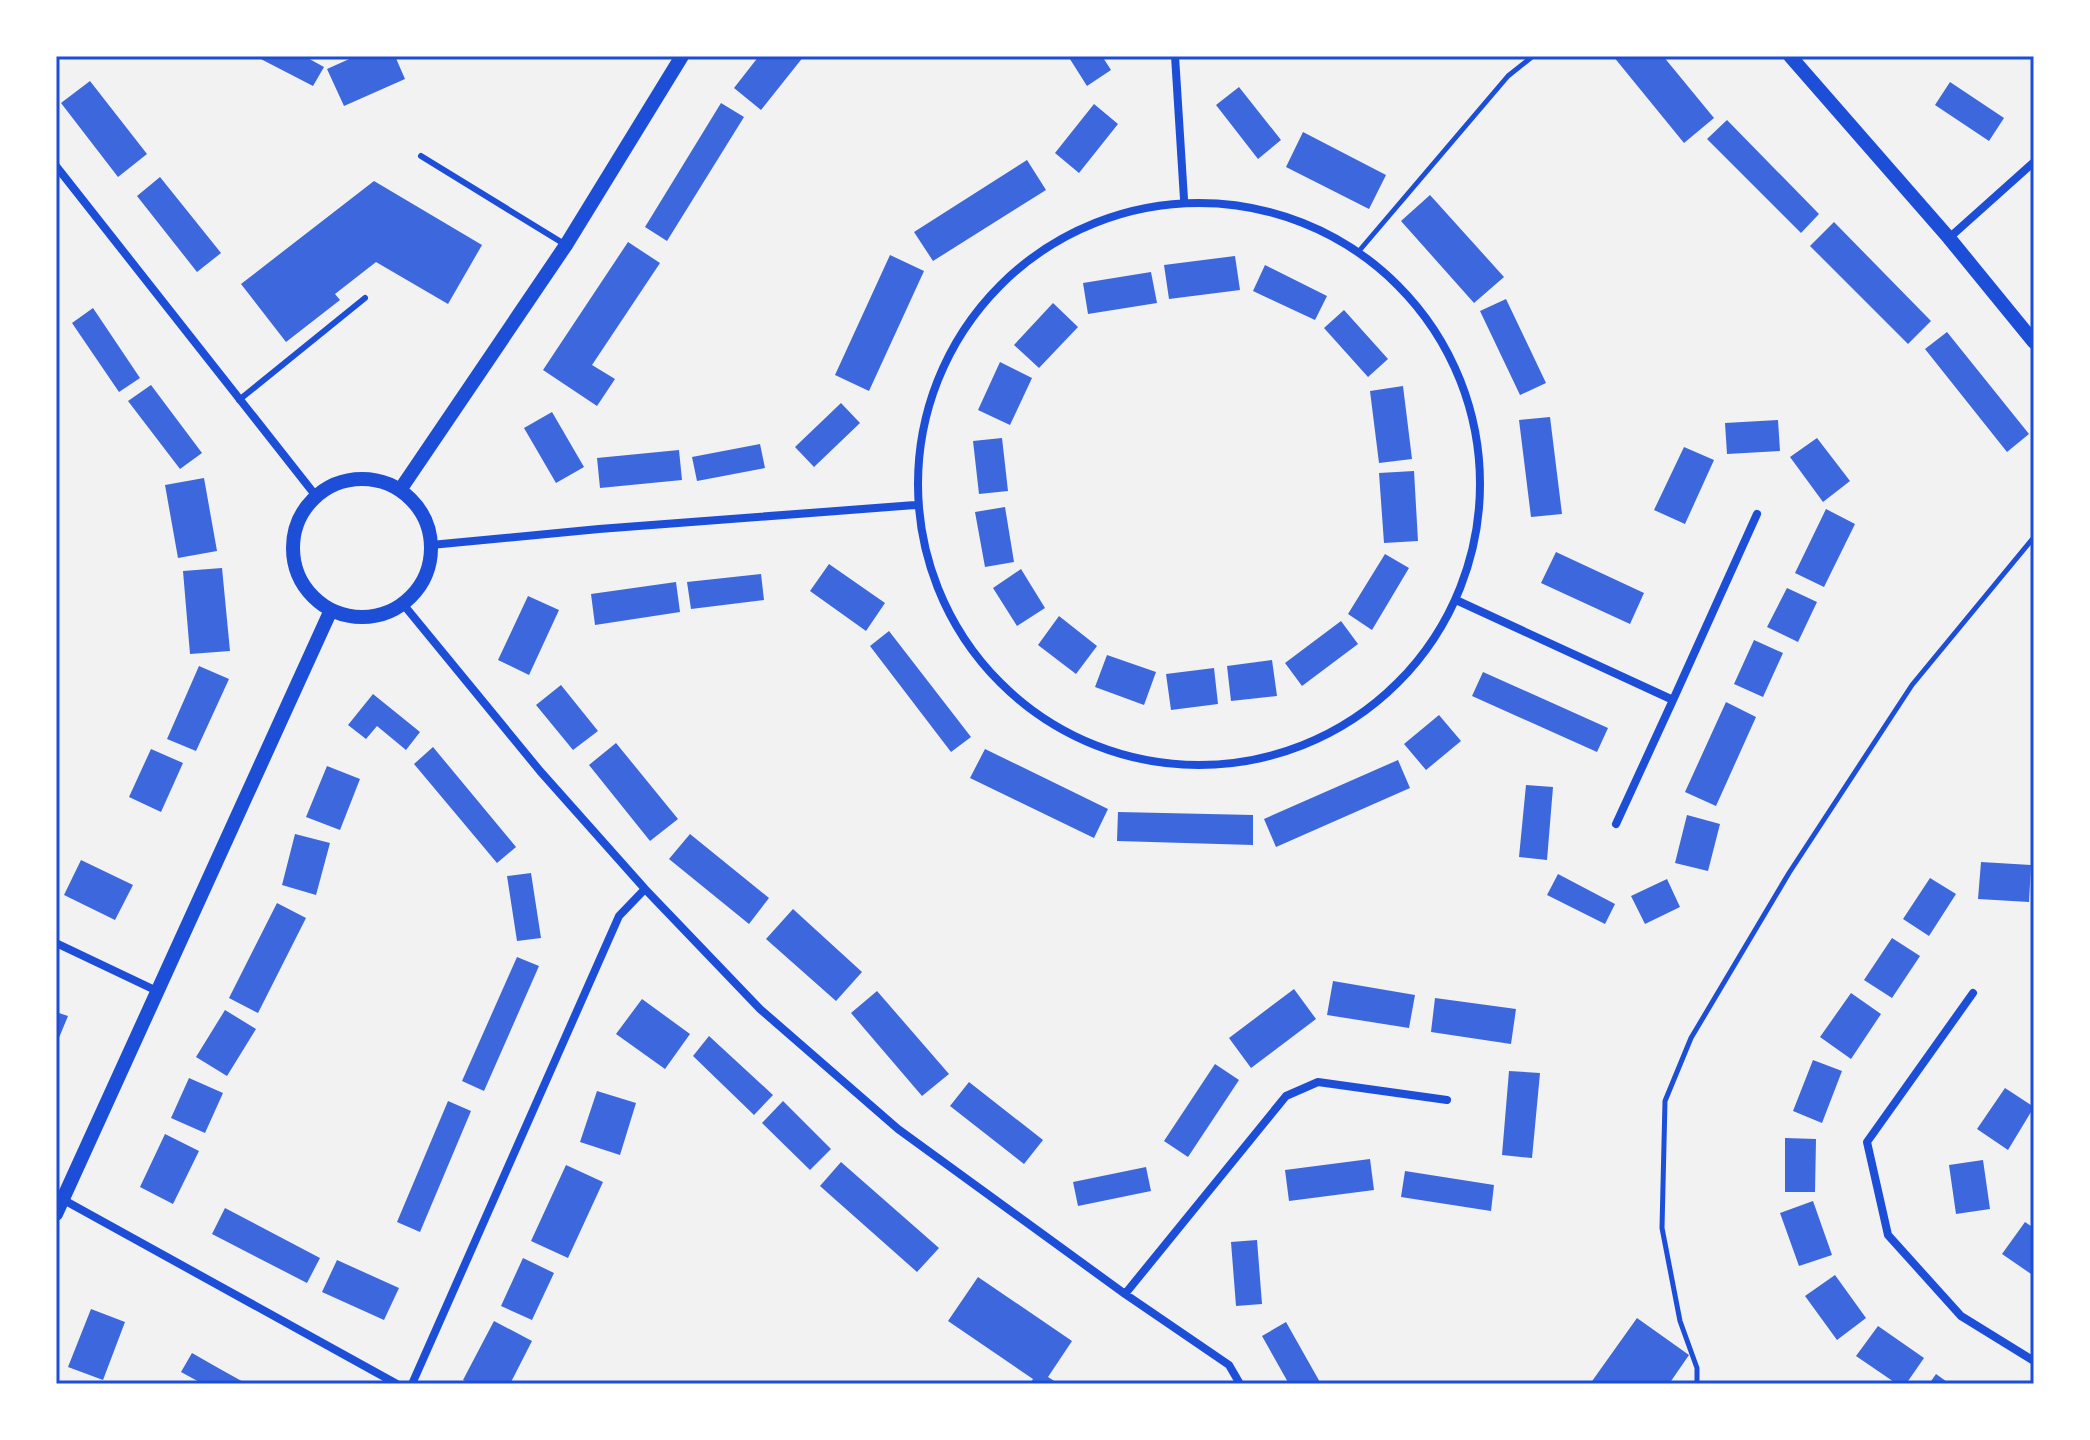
<svg xmlns="http://www.w3.org/2000/svg" width="2090" height="1440" viewBox="0 0 2090 1440" font-family="'Crimson Pro',serif">
<style>
.building{fill:#3d67dc}
.lines{fill:none;stroke-linecap:round;stroke-linejoin:round}
.path{stroke:#1d4ed8;stroke-width:5}
.service{stroke:#1d4ed8;stroke-width:6}
.minor{stroke:#1d4ed8;stroke-width:8}
.tertiary{stroke:#1d4ed8;stroke-width:14}
.neatline{fill:none;stroke:#1d4ed8;stroke-width:3}
</style>
<rect width="100%" height="100%" fill="#f2f2f2"/>
<!-- building -->
<path class="building" d="M255,56h49l20,11 -11,19z
M356,56h39l10,23 -61,27 -17,-37z
M759,56h45l-43,54 -27,-22z
M1068,56h34l9,14 -24,16z
M1613,56h50l51,62 -30,25z
M90,81l57,73 -29,23 -57,-74z
M1950,82l54,36 -15,23 -54,-36z
M1239,87l42,53 -23,19 -42,-54z
M721,103l23,14 -77,124 -22,-14z
M1094,104l24,20 -39,49 -24,-20z
M1727,120l92,94 -18,19 -94,-94z
M1303,132l83,43 -17,34 -83,-42z
M1027,160l19,30 -113,71 -19,-29z
M160,177l61,76 -24,19 -60,-76z
M374,181l108,64 -34,59 -72,-42 -41,32 5,6 -54,42 -45,-58z
M1430,195l74,82 -30,26 -73,-82z
M1834,222l97,99 -23,23 -98,-98z
M628,242l32,21 -68,102 23,14 -18,27 -54,-36z
M890,255l34,16 -55,120 -34,-16z
M1235,256l5,34 -71,9 -5,-34z
M1265,265l62,31 -12,24 -62,-29z
M1151,272l6,31 -69,11 -5,-31z
M1506,299l40,84 -26,12 -40,-84z
M1053,303l25,24 -39,41 -25,-23z
M93,308l47,70 -21,14 -47,-69z
M1344,310l44,49 -20,18 -44,-49z
M1947,332l82,102 -22,18 -82,-103z
M1000,362l32,16 -22,47 -32,-15z
M151,385l51,68 -22,16 -52,-68z
M1403,386l9,73 -33,4 -9,-72z
M841,403l19,20 -46,44 -19,-20z
M552,412l32,55 -28,16 -32,-55z
M1550,417l12,97 -31,3 -12,-97z
M1778,420l2,31 -53,3 -2,-31z
M1002,438l6,53 -29,3 -6,-53z
M1817,438l33,43 -27,21 -33,-45z
M760,444l5,24 -68,13 -5,-24z
M1684,447l30,13 -29,64 -31,-14z
M679,450l3,30 -82,8 -3,-30z
M1414,471l4,70 -34,2 -5,-70z
M204,478l13,73 -39,7 -13,-73z
M1005,507l9,55 -29,5 -10,-55z
M1826,509l29,15 -31,63 -29,-14z
M1556,552l88,41 -14,31 -89,-41z
M1385,554l24,14 -37,62 -24,-16z
M829,564l56,39 -19,28 -56,-40z
M222,568l8,83 -40,3 -7,-83z
M1021,569l24,39 -28,18 -24,-38z
M761,574l3,26 -73,9 -4,-27z
M676,582l4,30 -85,13 -4,-31z
M1787,588l30,14 -19,40 -31,-15z
M528,596l31,14 -30,65 -31,-15z
M1059,616l38,30 -21,28 -38,-29z
M1341,621l17,23 -56,42 -17,-23z
M889,631l82,106 -20,15 -81,-106z
M1754,640l29,13 -20,44 -29,-13z
M1107,655l49,17 -12,33 -49,-18z
M1272,660l5,36 -46,5 -4,-35z
M199,666l30,13 -33,72 -29,-12z
M1214,668l4,36 -47,6 -5,-36z
M1483,672l125,56 -11,24 -125,-56z
M561,685l37,46 -25,19 -37,-45z
M373,694l47,38 -14,18 -29,-24 -11,13 -18,-14z
M1726,702l30,15 -40,89 -31,-14z
M1439,715l22,26 -35,29 -22,-26z
M616,743l62,76 -28,22 -61,-76z
M433,747l83,100 -19,16 -83,-99z
M151,749l32,14 -22,49 -32,-15z
M985,749l123,60 -14,29 -124,-60z
M1398,760l12,28 -134,59 -12,-28z
M327,766l33,13 -20,51 -34,-13z
M1526,785l27,2 -6,73 -28,-3z
M1118,812l135,3v30l-136,-4z
M1687,815l33,9 -12,47 -33,-8z
M295,834l35,9 -14,52 -34,-10z
M690,834l79,64 -20,26 -80,-65z
M81,860l52,25 -18,35 -51,-25z
M1981,862l50,3 -2,37 -51,-3z
M531,873l10,65 -24,3 -10,-65z
M1558,874l57,30 -10,20 -58,-29z
M1930,878l26,16 -27,42 -26,-17z
M1667,879l13,28 -35,17 -14,-28z
M277,903l29,15 -48,95 -29,-15z
M793,909l69,63 -26,29 -70,-62z
M1892,938l28,18 -28,42 -28,-18z
M517,957l22,9 -55,125 -22,-10z
M1333,981l82,14 -6,33 -82,-13z
M1294,989l22,30 -65,49 -22,-30z
M877,991l72,83 -27,22 -71,-83z
M1851,993l30,21 -30,45 -31,-22z
M1435,998l81,11 -5,35 -80,-12z
M642,999l48,35 -25,35 -49,-35z
M225,1010l31,19 -29,47 -31,-19z
M56,1012l12,4 -12,29z
M709,1036l64,59 -19,20 -61,-59z
M1813,1060l29,11 -20,52 -29,-12z
M1215,1064l24,16 -51,77 -24,-16z
M1509,1071l31,2 -8,85 -30,-3z
M189,1078l34,15 -18,40 -34,-15z
M969,1082l74,58 -19,24 -74,-58z
M2005,1088l29,19 -26,43 -31,-21z
M597,1091l39,12 -16,52 -40,-13z
M448,1101l23,10 -51,121 -23,-10z
M783,1101l48,48 -21,21 -48,-47z
M165,1134l34,17 -26,53 -33,-17z
M1785,1138l31,1 -1,53h-30z
M1370,1159l4,31 -85,11 -4,-31z
M1983,1160l7,49 -34,5 -7,-49z
M841,1162l98,86 -22,24 -97,-86z
M566,1165l37,17 -35,76 -37,-17z
M1146,1167l5,24 -73,15 -5,-24z
M1405,1171l89,14 -3,26 -90,-14z
M1813,1201l19,54 -33,11 -19,-53z
M225,1208l95,50 -13,25 -95,-49z
M2025,1222l9,6v48l-32,-22z
M1257,1240l5,64 -26,2 -5,-64z
M523,1258l31,15 -22,47 -31,-14z
M337,1260l62,28 -15,32 -62,-28z
M1835,1275l31,43 -29,22 -32,-44z
M978,1277l94,64 -24,36 11,7h-29l3,-5 -85,-58z
M91,1309l34,13 -22,58 -35,-13z
M1637,1318l52,37 -20,29h-79z
M494,1321l38,20 -22,43h-39l-8,-4z
M1286,1322l22,39 13,23h-32l-27,-48z
M1878,1326l46,32 -18,26h-9l-41,-28z
M192,1353l28,16 27,15h-44l-22,-12z
M1936,1374l14,10h-21z"/>
<g class="lines">
<!-- path -->
<path class="path" d="M1359,251l149,-175 25,-20
M1697,1384v-16l-17,-47 -18,-93 3,-127 26,-63 98,-165 123,-188 122,-148"/>
<!-- service -->
<path class="service" d="M421,156l145,89
M239,400l126,-102"/>
<!-- minor -->
<path class="minor" d="M1175,56l9,143
M56,166l260,330
M918 484a281 281 0 1 1 562 0a281 281 0 1 1-562 0Z
M1949,238l85,-76
M431,545l168,-16 316,-24
M1456,600l217,100 84,-186
M403,604l137,167 105,118 115,120 138,120 227,165 104,71 11,19
M1616,824l57,-124
M56,943l101,48
M1973,993l-106,149 21,93 73,81 73,45
M62,1199l335,185
M1125,1294l161,-198 32,-14 129,18
M412,1384l207,-468 26,-27"/>
<!-- tertiary -->
<path class="tertiary" d="M1790,56l159,182 85,104
M293 548a69 69 0 1 1 138 0a69 69 0 1 1-138 0Z
M400,490l166,-245 116,-189
M56,1214l275,-604"/>
</g>
<!-- border -->
<rect width="2090" height="1440" fill="none" stroke="#ffffff" stroke-width="116"/>
<rect x="58" y="58" width="1974" height="1324" class="neatline"/>
</svg>
